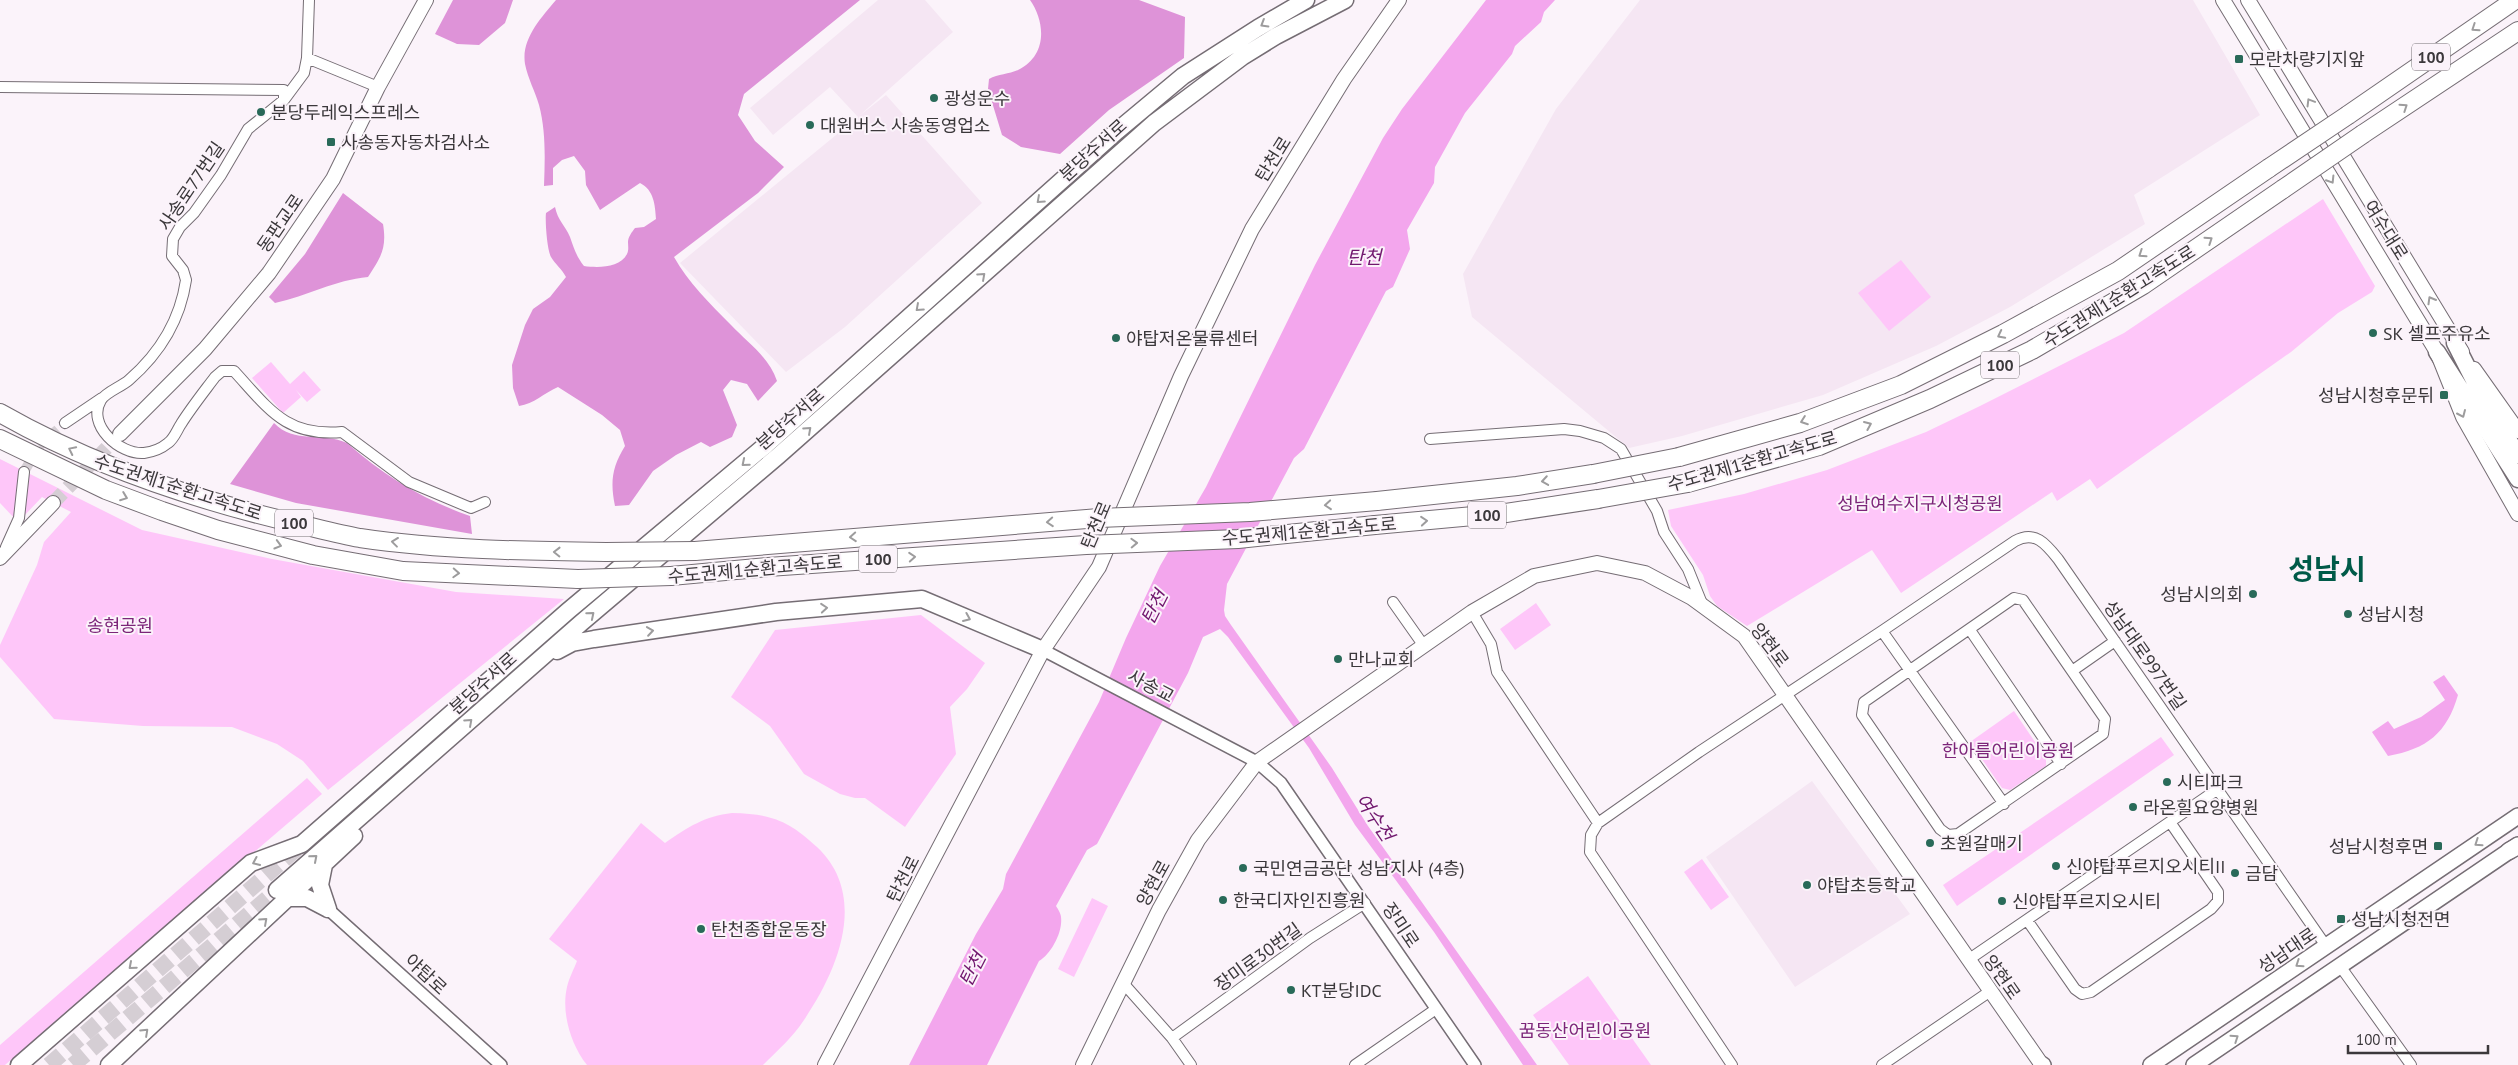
<svg xmlns="http://www.w3.org/2000/svg" width="2518" height="1065" viewBox="0 0 2518 1065" font-family="'PT Sans','Noto Sans KR',sans-serif">
<style>
.built{fill:#f5e6f3}
.green{fill:#fec6f9}
.forest{fill:#de93d8}
.water{fill:#f3a6ed}
.lines{fill:none;stroke-linecap:round;stroke-linejoin:round}
.minor-tunnel{stroke:#d5ced4;stroke-width:10;stroke-dasharray:10 5;stroke-linecap:butt}
.secondary-tunnel{stroke:#d5ced4;stroke-width:14;stroke-dasharray:14 7;stroke-linecap:butt}
.trunk-tunnel{stroke:#d5ced4;stroke-width:16;stroke-dasharray:16 8;stroke-linecap:butt}
.minor-casing{stroke:#756d74;stroke-width:12}
.tertiary-casing{stroke:#756d74;stroke-width:14}
.secondary-casing{stroke:#756d74;stroke-width:16}
.primary-casing{stroke:#756d74;stroke-width:18}
.trunk-casing{stroke:#756d74;stroke-width:19}
.motorway-casing{stroke:#756d74;stroke-width:20}
.minor{stroke:#fff;stroke-width:10}
.tertiary{stroke:#fff;stroke-width:11}
.secondary{stroke:#fff;stroke-width:14}
.primary{stroke:#fff;stroke-width:15}
.trunk{stroke:#fff;stroke-width:16}
.motorway{stroke:#fff;stroke-width:18}
.motorway-bridge-casing{stroke:#756d74;stroke-width:20;stroke-linecap:butt}
.motorway-bridge{stroke:#fff;stroke-width:18}
.oneway{stroke:#9d9c9d}
.poi-dot{fill:#296a59;stroke:#fbf3fa;stroke-width:2}
.labels{text-anchor:middle;dominant-baseline:central;stroke-width:4;stroke-linejoin:round;paint-order:stroke}
.shield{fill:#fbf3fa;stroke:#757074;stroke-width:1}
.shield-label{font-size:16px;font-weight:bold;fill:#3b383b}
.poi-label{font-size:18px;fill:#3b383b;stroke:#fbf3fa;text-anchor:start}
.street-label{font-size:18px;fill:#3b383b;stroke:#fbf3fa}
.park-label{font-size:18px;fill:#7c2579;stroke:#fbf3fa}
.water-label{font-size:19px;font-style:italic;fill:#71186e;stroke:#fbf3fa}
.town-label{font-size:28px;font-weight:bold;fill:#005a48;stroke:#fbf3fa}
</style>
<rect width="100%" height="100%" fill="#fbf3fa"/>
<!-- built -->
<path class="built" d="M878,0h47l28,32 -94,84 27,-21 96,108 -137,124 -59,45 -106,-109 178,-146 -28,-30 -57,48 -23,-27z
M1640,0h553l67,115 -126,80 11,29 -135,83 -74,39 -113,49 -141,41 -53,12 -157,-131 -9,-43 93,-165z
M1812,781l98,133 -115,73 -89,-130z"/>
<!-- green -->
<path class="green" d="M2323,199l52,87 -3,6 -34,21 -47,39 -194,137 -7,-10 -33,22 -5,-9 -151,101 -29,-43 -125,76 -30,-20 -7,-10 -7,-21 -32,-49 -3,-16 76,-16 83,-24 99,-38 54,-26 144,-73z
M1901,260l30,37 -42,34 -31,-38z
M271,362l19,22 14,-13 17,19 -14,12 -11,-12 5,7 -18,16 -31,-35z
M0,459l22,11 -6,50 -16,-17z
M30,474l112,56 130,29 184,33 108,7 -236,191 -25,-29 -26,-17 -45,-17 -89,-1 -89,-7 -54,-62v-12l37,-80 7,-23 27,-30 -29,-15 -19,20 4,-39z
M1536,603l15,22 -36,25 -15,-21z
M921,615l64,48 -18,26 -17,18 6,47 -51,73 -40,-29h-10l-15,-4 -36,-20 -34,-48 -39,-29 44,-67z
M2014,711l32,47v8l-36,24 -8,-2 -32,-46z
M2161,737l13,18 -217,151 -14,-21z
M307,778l15,16 -317,271h-5v-20z
M732,813c39,1 56,7 85,34 52,49 21,123 -13,173 -11,17 -27,31 -41,45h-176c-16,-20 -26,-52 -20,-78 2,-9 7,-18 10,-26l-28,-22 92,-116 24,20c23,-16 40,-27 67,-30z
M1702,859l27,38 -18,13 -27,-38z
M1092,898l16,8 -34,71 -16,-8z
M1588,976l63,89h-82l-36,-50z"/>
<!-- forest -->
<path class="forest" d="M453,0h60l-8,23 -26,22 -22,-1 -22,-10z
M556,0h304l-116,94 -6,21 17,26 29,26 -26,26 -84,64c14,25 36,47 57,68 17,18 38,32 46,56l-19,20 -11,-17 -16,-4 -8,10 14,35 -5,12 -22,10 -9,-5 -25,13 -23,16 -24,34 -14,1c-5,-24 -3,-39 10,-60l-5,-16 -18,-15 -44,-28c-14,6 -24,17 -39,19l-6,-18 -1,-23 13,-40 8,-16 17,-12 16,-20c-4,-8 -11,-13 -15,-20 -4,-7 -6,-36 -5,-44l9,-6c3,14 10,18 15,30 4,11 6,19 14,29 14,2 36,2 43,-12 2,-4 1,-8 1,-12 0,-5 4,-10 7,-14l9,-1 12,-8c-1,-14 -2,-29 -16,-36l-40,27 -14,-25 -1,-14 -11,-15 -12,4 -9,8v17l-9,1c1,-27 2,-55 -5,-81 -4,-14 -11,-26 -14,-41 -4,-25 16,-46 31,-64z
M1030,0h109l46,17 -1,41 -75,52 -49,44 -39,-7 -19,-12 -14,-46 1,-10c9,-5 20,-5 29,-9 29,-14 28,-47 12,-70z
M343,193l40,31c4,24 -2,33 -15,53 -33,3 -61,19 -93,26l-6,-6 36,-43z
M274,423c20,21 49,9 73,20 37,33 77,57 123,73l2,18 -176,-31 -66,-19z"/>
<!-- water -->
<path class="water" d="M1486,0h69l-11,12 -3,10 -26,24 -3,8 -47,59 -30,54 -1,16 -27,47 3,19 -17,38 -7,4 -82,158 -10,9 -67,126 -3,26 1,6 6,9 101,143 36,58 169,239h-14l-89,-133 -79,-107 -46,-77 -81,-111 -8,-8 -17,8 -15,36 -91,171 -10,6 -31,56c2,3 5,8 5,11 2,15 -10,37 -22,44l-52,104h-78l67,-131 27,-45 3,-15 93,-172 27,-64 34,-72 46,-79 109,-222 68,-127 19,-29z
M2444,675l14,20c-11,38 -31,54 -70,61l-16,-24 16,-11 6,8 27,-12 24,-17 -12,-18z"/>
<g class="lines">
<!-- minor-tunnel -->
<path class="minor-tunnel" d="M24,472l14,-25 27,-24"/>
<!-- secondary-tunnel -->
<path class="secondary-tunnel" d="M53,503l67,-69"/>
<!-- trunk-tunnel -->
<path class="trunk-tunnel" d="M49,1065l253,-221
M73,1065l204,-175"/>
<!-- minor casing -->
<g class="minor-casing">
<path id="minor" d="M309,0l-2,58 -3,15 -20,27 -36,29 -27,46 -27,38 -14,14 -7,12 -1,17 11,14 3,10c-6,41 -26,73 -57,100 -8,7 -23,12 -28,20 -15,25 19,55 43,53 8,-1 18,-5 24,-10 6,-4 9,-13 13,-19 10,-16 22,-31 34,-47l7,-6h12c35,38 52,66 108,61l67,50 62,26 14,-6
M307,58l71,29
M0,87l284,3v10
M65,423l37,-25
M1430,439l134,-10 16,2 24,7 17,11 36,62 7,21 24,37 15,37
M6,547l13,-29 5,-46
M2014,598l9,2 82,119 -2,15 -145,100 -10,1 -8,-6 -78,-114 2,-13z
M1393,602l31,44
M1472,612l19,32 6,28 101,151 -7,12 -1,17 142,213
M1970,630l91,134
M1882,631l122,173
M2072,671l43,-30
M1598,823l101,-71 183,-121 133,-90c20,-11 31,3 43,18l268,387
M2027,920l48,69 7,5 9,-2 120,-83 7,-8v-9l-48,-70
M1968,960l250,-171
M2340,966l71,99
M1124,984l48,54 19,27
M1172,1038l138,-100 55,-35
M1355,1065l81,-56
M1882,1065l107,-73"/>
</g>
<!-- tertiary casing -->
<g class="tertiary-casing">
<path id="tertiary" d="M1043,650l214,112 24,21 194,282
M328,909l173,156"/>
</g>
<!-- secondary casing -->
<g class="secondary-casing">
<path id="secondary" d="M2223,0l214,352 26,65 55,97
M2248,0l214,352
M2474,369l44,62
M120,434l85,-85 64,-76 64,-94 45,-92 48,-87
M0,558l53,-55
M825,1065l218,-415 56,-83 82,-191 71,-147 92,-150 55,-79
M1083,1065l76,-155 39,-70 59,-78 215,-150 62,-36 63,-13 48,10 47,25 52,38 298,429"/>
</g>
<!-- primary casing -->
<g class="primary-casing">
<path id="primary" d="M2041,1064l2,1
M2151,1065l367,-249
M2194,1065l324,-220"/>
</g>
<!-- trunk casing -->
<g class="trunk-casing">
<path id="trunk" d="M2455,343l31,61 32,51
M2437,352l81,127
M557,651l15,-8 22,-4 182,-27 146,-13 121,51
M2509,851l9,-5
M324,865l-4,20 8,24
M277,890l304,-267 197,-167 376,-333 88,-66 34,-21 69,-36
M290,898h17l21,11
M19,1065l232,-202 51,-19 266,-233 198,-166 351,-314 66,-55 75,-48 48,-28
M109,1065l245,-229"/>
</g>
<!-- motorway casing -->
<g class="motorway-casing">
<path id="motorway" d="M2348,115l167,-115
M2363,134l155,-103
M0,413c91,52 192,86 294,110 22,5 44,11 66,15 82,12 164,13 246,14
M0,439l106,51 56,21 56,19 95,25 90,16 175,8
M1679,457l121,-34 101,-38 102,-51 115,-63 151,-103
M1688,483l131,-37 111,-47 102,-49 111,-65 140,-96
M1377,501l140,-15 76,-12
M1375,525l131,-12 92,-14
M695,551l404,-33
M671,576l97,-9 318,-22"/>
</g>
<!-- minor -->
<use href="#minor" class="minor"/>
<!-- tertiary -->
<use href="#tertiary" class="tertiary"/>
<!-- secondary -->
<use href="#secondary" class="secondary"/>
<!-- primary -->
<use href="#primary" class="primary"/>
<!-- trunk -->
<use href="#trunk" class="trunk"/>
<!-- motorway -->
<use href="#motorway" class="motorway"/>
<!-- motorway-bridge casing -->
<g class="motorway-bridge-casing">
<path id="motorway-bridge" d="M2269,168l79,-53
M2283,189l80,-55
M1593,474l86,-17
M1598,499l90,-16
M1099,518l151,-6 127,-11
M1086,545l152,-6 137,-14
M606,552l89,-1
M578,579l93,-3"/>
</g>
<!-- motorway-bridge -->
<use href="#motorway-bridge" class="motorway-bridge"/>
</g>
<!-- one-way arrows -->
<defs><path id="oneway-chevron" d="M-2-3.5L2.5 0L-2 3.5" fill="none" stroke-width="1.6" stroke-linecap="round" stroke-linejoin="round" transform="scale(1.25)"/></defs>
<g class="oneway">
<use href="#oneway-chevron" transform="translate(1264 24) rotate(149)"/>
<use href="#oneway-chevron" transform="translate(2475 28) rotate(146)"/>
<use href="#oneway-chevron" transform="translate(2310 102) rotate(-121)"/>
<use href="#oneway-chevron" transform="translate(2404 107) rotate(-34)"/>
<use href="#oneway-chevron" transform="translate(2331 180) rotate(58)"/>
<use href="#oneway-chevron" transform="translate(1040 200) rotate(138)"/>
<use href="#oneway-chevron" transform="translate(2209 240) rotate(-34)"/>
<use href="#oneway-chevron" transform="translate(2142 254) rotate(146)"/>
<use href="#oneway-chevron" transform="translate(982 276) rotate(-42)"/>
<use href="#oneway-chevron" transform="translate(2431 300) rotate(-120)"/>
<use href="#oneway-chevron" transform="translate(919 308) rotate(138)"/>
<use href="#oneway-chevron" transform="translate(2001 335) rotate(153)"/>
<use href="#oneway-chevron" transform="translate(2462 414) rotate(66)"/>
<use href="#oneway-chevron" transform="translate(1804 421) rotate(160)"/>
<use href="#oneway-chevron" transform="translate(1868 425) rotate(-23)"/>
<use href="#oneway-chevron" transform="translate(808 430) rotate(-42)"/>
<use href="#oneway-chevron" transform="translate(72 450) rotate(-154)"/>
<use href="#oneway-chevron" transform="translate(745 463) rotate(140)"/>
<use href="#oneway-chevron" transform="translate(1545 481) rotate(171)"/>
<use href="#oneway-chevron" transform="translate(124 497) rotate(21)"/>
<use href="#oneway-chevron" transform="translate(1328 505) rotate(175)"/>
<use href="#oneway-chevron" transform="translate(1424 521) rotate(-5)"/>
<use href="#oneway-chevron" transform="translate(1050 522) rotate(176)"/>
<use href="#oneway-chevron" transform="translate(853 537) rotate(176)"/>
<use href="#oneway-chevron" transform="translate(395 542) rotate(-173)"/>
<use href="#oneway-chevron" transform="translate(1134 543) rotate(-2)"/>
<use href="#oneway-chevron" transform="translate(278 545) rotate(16)"/>
<use href="#oneway-chevron" transform="translate(557 552) rotate(-179)"/>
<use href="#oneway-chevron" transform="translate(912 557) rotate(-4)"/>
<use href="#oneway-chevron" transform="translate(456 573) rotate(3)"/>
<use href="#oneway-chevron" transform="translate(824 608) rotate(-5)"/>
<use href="#oneway-chevron" transform="translate(591 615) rotate(-40)"/>
<use href="#oneway-chevron" transform="translate(967 618) rotate(23)"/>
<use href="#oneway-chevron" transform="translate(650 631) rotate(-8)"/>
<use href="#oneway-chevron" transform="translate(469 722) rotate(-42)"/>
<use href="#oneway-chevron" transform="translate(2478 843) rotate(146)"/>
<use href="#oneway-chevron" transform="translate(314 858) rotate(-41)"/>
<use href="#oneway-chevron" transform="translate(256 862) rotate(156)"/>
<use href="#oneway-chevron" transform="translate(264 921) rotate(-42)"/>
<use href="#oneway-chevron" transform="translate(2299 964) rotate(146)"/>
<use href="#oneway-chevron" transform="translate(132 966) rotate(139)"/>
<use href="#oneway-chevron" transform="translate(145 1032) rotate(-43)"/>
<use href="#oneway-chevron" transform="translate(2235 1038) rotate(-34)"/>
</g>
<!-- markers -->
<g class="poi-dot">
<rect x="2234" y="54" width="10" height="10" rx="2.5"/>
<circle cx="934" cy="98" r="5"/>
<circle cx="261" cy="112" r="5"/>
<circle cx="810" cy="125" r="5"/>
<rect x="326" y="137" width="10" height="10" rx="2.5"/>
<circle cx="2373" cy="333" r="5"/>
<circle cx="1116" cy="338" r="5"/>
<rect x="2439" y="390" width="10" height="10" rx="2.5"/>
<circle cx="2253" cy="594" r="5"/>
<circle cx="2348" cy="614" r="5"/>
<circle cx="1338" cy="659" r="5"/>
<circle cx="2167" cy="782" r="5"/>
<circle cx="2133" cy="807" r="5"/>
<circle cx="1930" cy="843" r="5"/>
<rect x="2433" y="841" width="10" height="10" rx="2.5"/>
<circle cx="2056" cy="866" r="5"/>
<circle cx="1243" cy="868" r="5"/>
<circle cx="2235" cy="873" r="5"/>
<circle cx="1807" cy="885" r="5"/>
<circle cx="1223" cy="900" r="5"/>
<circle cx="2002" cy="901" r="5"/>
<rect x="2336" y="914" width="10" height="10" rx="2.5"/>
<circle cx="701" cy="929" r="5"/>
<circle cx="1291" cy="990" r="5"/>
</g>
<g class="labels">
<!-- shield labels -->
<g class="shield">
<rect x="2412" y="43.5" width="38" height="27" rx="4"/>
<rect x="1981" y="351.5" width="38" height="27" rx="4"/>
<rect x="1468" y="501.5" width="38" height="27" rx="4"/>
<rect x="275" y="509.5" width="38" height="27" rx="4"/>
<rect x="859" y="545.5" width="38" height="27" rx="4"/>
</g>
<g class="shield-label">
<text x="2431" y="57">100</text>
<text x="2000" y="365">100</text>
<text x="1487" y="515">100</text>
<text x="294" y="523">100</text>
<text x="878" y="559">100</text>
</g>
<!-- poi labels -->
<g class="poi-label">
<text x="2249" y="59">모란차량기지앞</text>
<text x="944" y="98">광성운수</text>
<text x="271" y="112">분당두레익스프레스</text>
<text x="820" y="125">대원버스 사송동영업소</text>
<text x="341" y="142">사송동자동차검사소</text>
<text x="2383" y="333">SK 셀프주유소</text>
<text x="1126" y="338">야탑저온물류센터</text>
<text x="2434" y="395" text-anchor="end">성남시청후문뒤</text>
<text x="2243" y="594" text-anchor="end">성남시의회</text>
<text x="2358" y="614">성남시청</text>
<text x="1348" y="659">만나교회</text>
<text x="2177" y="782">시티파크</text>
<text x="2143" y="807">라온힐요양병원</text>
<text x="1940" y="843">초원갈매기</text>
<text x="2428" y="846" text-anchor="end">성남시청후면</text>
<text x="2066" y="866">신야탑푸르지오시티II</text>
<text x="1253" y="868">국민연금공단 성남지사 (4층)</text>
<text x="2245" y="873">금담</text>
<text x="1817" y="885">야탑초등학교</text>
<text x="1233" y="900">한국디자인진흥원</text>
<text x="2012" y="901">신야탑푸르지오시티</text>
<text x="2351" y="919">성남시청전면</text>
<text x="711" y="929">탄천종합운동장</text>
<text x="1301" y="990">KT분당IDC</text>
</g>
<!-- street labels -->
<g class="street-label">
<text transform="translate(1093 150) rotate(-42)">분당수서로</text>
<text transform="translate(1273 159) rotate(-58)">탄천로</text>
<text transform="translate(191 186) rotate(-56)">사송로77번길</text>
<text transform="translate(280 223) rotate(-56)">동판교로</text>
<text transform="translate(2386 230) rotate(58)">여수대로</text>
<text transform="translate(2119 296) rotate(-32)">수도권제1순환고속도로</text>
<text transform="translate(790 419) rotate(-41)">분당수서로</text>
<text transform="translate(1752 461) rotate(-16)">수도권제1순환고속도로</text>
<text transform="translate(178 487) rotate(18)">수도권제1순환고속도로</text>
<text transform="translate(1096 525) rotate(-67)">탄천로</text>
<text transform="translate(1309 531) rotate(-5)">수도권제1순환고속도로</text>
<text transform="translate(755 569) rotate(-5)">수도권제1순환고속도로</text>
<text transform="translate(1770 645) rotate(53)">양현로</text>
<text transform="translate(2145 655) rotate(55)">성남대로997번길</text>
<text transform="translate(483 683) rotate(-42)">분당수서로</text>
<text transform="translate(1151 686) rotate(28)">사송교</text>
<text transform="translate(903 879) rotate(-63)">탄천로</text>
<text transform="translate(1153 883) rotate(-61)">양현로</text>
<text transform="translate(1401 925) rotate(56)">장미로</text>
<text transform="translate(2287 950) rotate(-34)">성남대로</text>
<text transform="translate(1258 957) rotate(-36)">장미로30번길</text>
<text transform="translate(426 974) rotate(43)">야탑로</text>
<text transform="translate(2002 977) rotate(55)">양현로</text>
</g>
<!-- park labels -->
<g class="park-label">
<text x="1920" y="503">성남여수지구시청공원</text>
<text x="120" y="625">송현공원</text>
<text x="2008" y="750">한아름어린이공원</text>
<text x="1585" y="1030">꿈동산어린이공원</text>
</g>
<!-- water labels -->
<g class="water-label">
<text x="1364" y="257">탄천</text>
<text transform="translate(1154 607) rotate(-63)">탄천</text>
<text transform="translate(1375 817) rotate(56)">여수천</text>
<text transform="translate(972 969) rotate(-63)">탄천</text>
</g>
<!-- town labels -->
<g class="town-label">
<text x="2327" y="568">성남시</text>
</g>
</g>
<!-- scale -->
<path d="M2348 1045v8h140v-8" fill="none" stroke="#3b383b" stroke-width="2.5"/>
<text x="2356" y="1045" font-size="15" fill="#3b383b" stroke="#fbf3fa" stroke-width="4" paint-order="stroke">100 m</text>
</svg>
